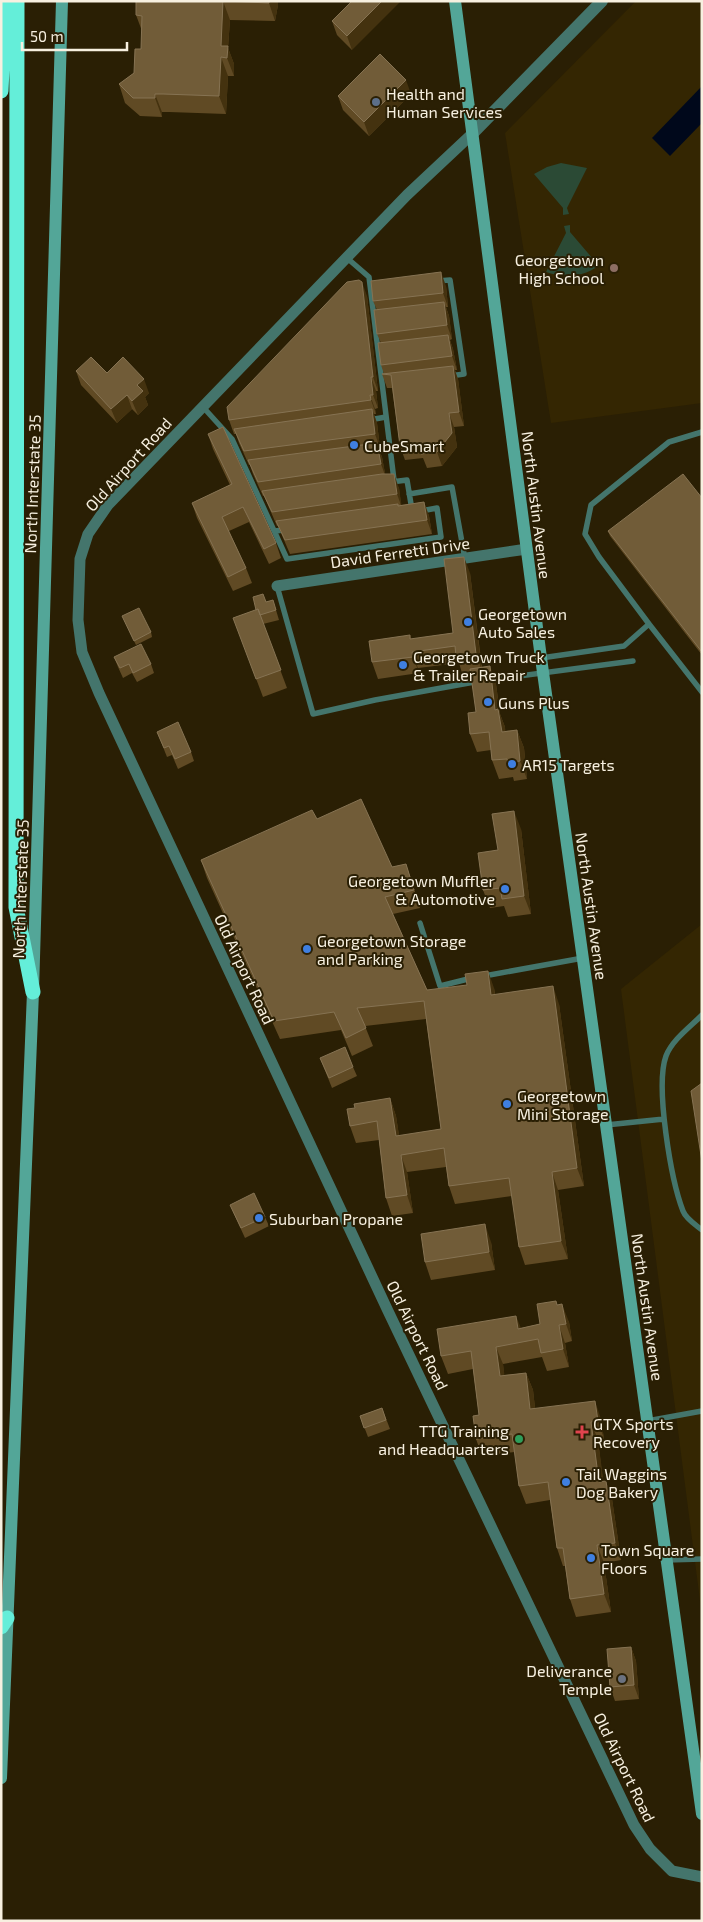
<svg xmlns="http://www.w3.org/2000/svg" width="703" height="1922" viewBox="0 0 703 1922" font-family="'Exo 2',sans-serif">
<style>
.built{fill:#342602}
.green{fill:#2b4a35}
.water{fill:#00081b}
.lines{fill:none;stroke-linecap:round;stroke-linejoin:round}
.service{stroke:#44756c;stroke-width:5.5}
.minor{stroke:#44756c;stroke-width:11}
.tertiary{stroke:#44756c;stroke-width:12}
.secondary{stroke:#53a698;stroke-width:12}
.motorway{stroke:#64eed9;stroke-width:15}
.wall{fill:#604a24}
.shaded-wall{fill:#44320f}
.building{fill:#715c38;stroke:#867353}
.service-dot{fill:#5c6f8a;stroke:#2a1f04;stroke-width:2}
.education-dot{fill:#8d6e63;stroke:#2a1f04;stroke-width:2}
.shop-dot{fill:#3f7fe0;stroke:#2a1f04;stroke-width:2}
.health-dot{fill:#e0444e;stroke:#2a1f04;stroke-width:2}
.leisure-dot{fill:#2e9e5b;stroke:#2a1f04;stroke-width:2}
.worship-dot{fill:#6b7280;stroke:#2a1f04;stroke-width:2}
.labels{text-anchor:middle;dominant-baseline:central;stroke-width:4;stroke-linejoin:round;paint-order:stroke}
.poi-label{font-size:16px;fill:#f7f0e0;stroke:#2a1f04;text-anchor:start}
.street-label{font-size:16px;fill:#f7f0e0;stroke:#2a1f04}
</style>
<rect width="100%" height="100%" fill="#2a1f04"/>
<!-- built -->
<path class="built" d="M636,1h66v402l-151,20 -46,-290z
M702,924v692l-81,-627z"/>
<!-- green -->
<path class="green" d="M561,163l26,5 -20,40 2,6 -6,1v-7l-29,-34 13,-7z
M570,225v7l29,34c-18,11 -33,13 -53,6l20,-39 -2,-7z"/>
<!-- water -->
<path class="water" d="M702,86v37l-32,33 -18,-18z"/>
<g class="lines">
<!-- service -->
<path class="service" d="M347,258l22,19 25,203
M437,281l13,-1 14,94 -14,2
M203,407l29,32 55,120 154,-22 -4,-29 -16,3
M369,420l17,-3
M391,482l16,-2 5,30
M409,494l43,-7 13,72
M274,531l11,-1
M277,586l36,128 62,-14 105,-19
M649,624l53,68
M541,658l83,-12 25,-22 -50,-67 -14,-23 6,-29 78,-63 33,-10
M489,680l144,-19
M420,923l20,63 32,-8
M484,976l99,-18
M702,1015c-12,12 -30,25 -36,41 -11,30 5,124 17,155 3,8 13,14 19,19
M606,1125l58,-6
M647,1421l55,-10
M666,1560l36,-1"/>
<!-- minor -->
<path class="minor" d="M472,134l-65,61 -299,310 -20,29 -8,25 -2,61 4,32 17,41 289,618 246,514 16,24 22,22 30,6
M277,586l250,-37"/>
<!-- tertiary -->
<path class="tertiary" d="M472,134l130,-133"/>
<!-- secondary -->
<path class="secondary" d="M455,1l86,657 161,1156
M1,1778l32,-786 29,-991"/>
<!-- motorway -->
<path class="motorway" d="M17,1l-1,906 17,85
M1,91l4,-90
M1,1627l6,-9"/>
</g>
<!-- wall -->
<path class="wall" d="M136,1h142v4l-3,16 -45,-1 -2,28 6,16v12h-6l-2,38 -57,-2h-7v5l-22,-1 -15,-13 -6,-19 15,-11 7,-24 1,-18 -6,-16z
M352,1v49l-15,-15 -5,-14z
M411,94l-42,42 -26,-26 -5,-14z
M446,286l2,21h-2l3,9 3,23 -2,1 3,9 4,21h-2l3,9 6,47 -10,1 3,20 -15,19 -15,2 -4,-10 -18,2 -5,-14 -8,-58h-5l-5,-14h2l-3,-9v-22l-4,-9v-24l-4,-9z
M367,296l11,95h-2l2,17 -3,1 1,5h-2l3,9 3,25h-2l4,9 3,17 14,14 2,17 23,-3 5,14 3,18 -142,20 -12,-28h-1l-13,-30h-1l-10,-22 -3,-9h-1l-10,-22 -3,-9h-2l-5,-14z
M76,371l31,2 42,20 -4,4 3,8 -10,10 -6,-6 -15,14 -36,-38z
M208,434l68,109 5,15 -12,6 -20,-42 -20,9 17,37 6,15 -19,8 -36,-73 -5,-15 38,-18 -17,-36z
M702,498v157l-92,-119 -2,-5z
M470,573l12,94 14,17 4,30 5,13v4l12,-1 7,18 3,31 -13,2 -1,-4 -14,2 -7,-19 -1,-10 -14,2 -7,-18 6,-22 -5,-40 -9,1 -3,-10 -41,5 1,5 -41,6 -6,-17 38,-27 1,4 42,-6z
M263,594l3,8 7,-2 6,20 -16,4 24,64 -24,9 -30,-79 23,-8z
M122,616l29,16 1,5 -16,8z
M114,657l37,7 3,9 -17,9 -5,-9 -9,5 -5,-11z
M157,732l34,20 3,9 -16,8 -6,-14 -5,2z
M317,819l75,48 14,-3 6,18 8,26 -27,6 34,76 67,-2 1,6 64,10 25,182 -26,4 10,69 -43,6 -6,-18 -7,-51 -57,8 -6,-18 -3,-19 -39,5 6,41 -21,3 -6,-18 -7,-58 -23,3 -6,-17 5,-18 35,-10 6,18 3,20 42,-7 -15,-110 -61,7 8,20 -21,10 -11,-26 -61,9 -73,-161 -6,-18z
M521,829l10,85 -23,3 -4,-11 -14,2 -7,-18 15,-40z
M320,1058l33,9 4,9 -25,12z
M230,1205l35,12 4,9 -24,12 -11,-24z
M491,1242l4,28 -64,10 -6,-18z
M557,1305l12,17 3,19 -7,2 4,24 -22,4 -5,-14 -39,7 1,11 22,-2 7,17 2,18 66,11 3,20 -6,1 5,42 9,17 9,61 -17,3 7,49 -35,5 -6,-18 -5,-33h-2l-6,-18 -7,-48 -24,4 -7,-18 -4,-34 -33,4 -6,-17 3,-24 -6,-46 -25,5 -7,-18 80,-28 19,-4z
M382,1408l8,21 -22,8 -8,-21z
M631,1647l5,14 3,38 -24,2 -5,-14z"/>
<!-- shaded-wall -->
<path class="shaded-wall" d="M223,1l7,19 -2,28 6,16v12l-7,-18 -6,-12z
M269,1h9v4l-3,16 -6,-18z
M382,1h19l-49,49 -5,-14z
M221,57l7,19 -2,38 -7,-18z
M406,80l5,14 -42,42 -5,-14z
M155,94l7,18v5l-7,-19z
M441,272l5,14 2,21 -5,-14z
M362,282l5,14 11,95 -5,-14z
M444,302l5,14 3,23 -5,-14z
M448,335l5,14 4,21 -5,-14z
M453,366l5,13 6,47 -5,-14z
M371,377l5,14 2,17 -5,-13z
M144,379l5,14 -4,4 3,8 -10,10 -6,-14 5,-16z
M127,395l5,14 -15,14 -6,-14z
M370,395l5,14 1,5 -5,-14z
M372,409l5,14 3,25 -5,-14z
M449,413l5,14 3,20 -15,19 -5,-14z
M377,443l5,14 4,21 -5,-14z
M394,474l5,14 3,20 -5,-14z
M424,502l5,14 3,18 -5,-14z
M464,557l6,16 12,98 -6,-17z
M412,652l6,16 1,5 -6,-16z
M490,666l6,18 4,30 5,13 3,23 -6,-18 -7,-22z
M517,730l7,18 3,31 -7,-18z
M514,811l7,18 10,85 -7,-18z
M488,971l6,17 3,25 -6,-18z
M553,986l6,18 25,182 -7,-18z
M390,1098l6,18 6,38 -6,-18z
M401,1155l6,17 6,41 -6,-18z
M552,1172l6,18 10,69 -7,-18z
M485,1224l6,18 4,28 -6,-18z
M562,1304l7,18 3,19 -6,-17z
M516,1316l7,17 -5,-4z
M559,1325l6,18 4,24 -6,-18z
M496,1347l7,17 4,30 -7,-18z
M526,1373l7,17 4,36 -7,-17z
M595,1401l6,18 3,20 -6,-18z
M591,1422l7,18 8,60 -7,-18z
M606,1481l6,18 9,61 -6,-17z
M597,1545l7,18 7,49 -7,-18z
M631,1647l5,14 3,38 -5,-14z"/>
<!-- building -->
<path class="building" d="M136,1h133v2l-46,-2 -2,45h7l-1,12 -6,-1 -2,39 -56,-2h-8v4h-22l-14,-14 15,-11 1,-24h6l1,-33 -6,-1z
M352,1h30l-35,35 -15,-15z
M380,54l26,26 -42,42 -26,-26z
M441,272l2,21 -70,8 -2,-20z
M359,280l3,2 11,95h-2l2,18h-3l1,5 -142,20 -2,-13 120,-125z
M444,302l3,23 -70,9 -3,-24z
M448,335l4,21 -71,9 -3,-22z
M91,357l16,16 16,-16 21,22 -7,6 6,6 -11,10 -5,-6 -16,14 -35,-38z
M453,366l6,46 -10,1 3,20 -15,19 -16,2 -1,-10 -20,2 -9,-71 -9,-1z
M372,409l3,25 -131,17 -10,-22z
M223,427l53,116 -12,6 -21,-42 -21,10 24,51 -18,9 -36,-74 40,-19 -24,-50z
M377,443l4,21 -123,18 -10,-22z
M382,474h12l3,20 -125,18 -10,-21z
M683,474l19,24v154l-94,-121z
M424,502l3,18 -142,20 -9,-19 122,-17v2z
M464,557l12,97 -20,3 -1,-11 -43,6 1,5 -41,5 -3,-21 41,-6v4l43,-6 -9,-74z
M263,594l3,8 7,-2 3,10 -16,5 -2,-6 -2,1 -3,-13z
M139,608l12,24 -17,9 -12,-25z
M258,609l23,61 -25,9 -23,-61z
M141,644l10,20 -18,9 -4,-9 -9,4 -6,-11z
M490,666l5,44 3,-1 4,23 15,-2 3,31 -12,2 -1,-4 -15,1 -3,-28 -19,2 -2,-21 8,-1 -6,-43z
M178,722l13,30 -16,7 -6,-13 -5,2 -7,-16z
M361,799l31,68 14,-3 8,26 -29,7 42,93 40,-5 -2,-11 23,-3 3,24 62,-9 24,182 -25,4 9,69 -42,6 -10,-69 -60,8 -5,-38 -43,7 6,40 -21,3 -9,-77 -27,5 -3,-17 8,-1 -1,-4 36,-6 6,38 45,-7 -17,-128 -67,7 9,20 -20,10 -12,-26 -60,9 -73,-161 111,-50 5,9z
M514,811l10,85 -22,3 -2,-11 -17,2 -5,-37 20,-3 -6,-36z
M345,1047l8,20 -24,11 -9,-20z
M702,1083v79l-11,-71z
M254,1193l11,24 -24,11 -11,-23z
M485,1224l4,28 -64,10 -4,-28z
M556,1301l1,4 5,-1 4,20 -7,1 4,24 -22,4 -3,-14 -42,8 4,29 26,-3 4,36 65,-8 3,20 -7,1 8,60 7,-1 9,62 -18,2 7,49 -34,5 -7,-51h-6l-9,-66 -29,4 -7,-52 -36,5 -3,-23 6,-1 -8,-64 -30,5 -4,-27 79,-13 2,13 22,-5 -3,-20z
M382,1408l4,12 -22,8 -4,-12z
M631,1647l3,38 -24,2 -3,-38z"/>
<!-- markers -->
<circle class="service-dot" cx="376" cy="102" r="5"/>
<circle class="education-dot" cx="614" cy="268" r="5"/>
<g class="shop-dot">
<circle cx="354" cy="445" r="5"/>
<circle cx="468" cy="622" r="5"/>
<circle cx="403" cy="665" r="5"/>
<circle cx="488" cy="702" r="5"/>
<circle cx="512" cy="764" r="5"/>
<circle cx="505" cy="889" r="5"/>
<circle cx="307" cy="949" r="5"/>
<circle cx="507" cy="1104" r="5"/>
<circle cx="259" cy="1218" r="5"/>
<circle cx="566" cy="1482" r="5"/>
<circle cx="591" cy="1558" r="5"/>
</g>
<path class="health-dot" d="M579.5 1424.5h5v5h5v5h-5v5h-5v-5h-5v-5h5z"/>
<circle class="leisure-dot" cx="519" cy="1439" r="5"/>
<circle class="worship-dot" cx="622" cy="1679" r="5"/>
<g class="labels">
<!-- poi labels -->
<g class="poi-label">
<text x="386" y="93">Health and<tspan x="386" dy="18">Human Services</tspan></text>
<text x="604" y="259" text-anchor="end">Georgetown<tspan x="604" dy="18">High School</tspan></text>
<text x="364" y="445">CubeSmart</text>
<text x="478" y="613">Georgetown<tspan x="478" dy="18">Auto Sales</tspan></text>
<text x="413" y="656">Georgetown Truck<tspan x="413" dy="18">&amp; Trailer Repair</tspan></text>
<text x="498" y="702">Guns Plus</text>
<text x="522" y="764">AR15 Targets</text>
<text x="495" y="880" text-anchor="end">Georgetown Muffler<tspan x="495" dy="18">&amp; Automotive</tspan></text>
<text x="317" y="940">Georgetown Storage<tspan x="317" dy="18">and Parking</tspan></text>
<text x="517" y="1095">Georgetown<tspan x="517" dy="18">Mini Storage</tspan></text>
<text x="269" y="1218">Suburban Propane</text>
<text x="593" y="1423">GTX Sports<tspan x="593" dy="18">Recovery</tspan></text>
<text x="509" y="1430" text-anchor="end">TTG Training<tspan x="509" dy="18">and Headquarters</tspan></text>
<text x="576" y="1473">Tail Waggins<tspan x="576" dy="18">Dog Bakery</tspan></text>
<text x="601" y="1549">Town Square<tspan x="601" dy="18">Floors</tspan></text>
<text x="612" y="1670" text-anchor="end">Deliverance<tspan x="612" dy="18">Temple</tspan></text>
</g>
<!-- street labels -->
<g class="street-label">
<text transform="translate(128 464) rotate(-48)">Old Airport Road</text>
<text transform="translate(32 484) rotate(-88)">North Interstate 35</text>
<text transform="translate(537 505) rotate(83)">North Austin Avenue</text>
<text transform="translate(400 552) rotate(-8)">David Ferretti Drive</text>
<text transform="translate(20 889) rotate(-88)">North Interstate 35</text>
<text transform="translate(592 906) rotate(82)">North Austin Avenue</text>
<text transform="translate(245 969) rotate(65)">Old Airport Road</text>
<text transform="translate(648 1307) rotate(82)">North Austin Avenue</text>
<text transform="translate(418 1335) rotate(64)">Old Airport Road</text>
<text transform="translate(625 1767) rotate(64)">Old Airport Road</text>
</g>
</g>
<!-- border -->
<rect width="703" height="1922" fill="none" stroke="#f7f0e0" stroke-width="5"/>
<!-- scale -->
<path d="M22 42v8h105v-8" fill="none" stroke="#f7f0e0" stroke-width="2.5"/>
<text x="30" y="42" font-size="15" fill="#f7f0e0" stroke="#2a1f04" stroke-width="4" paint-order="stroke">50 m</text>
</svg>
